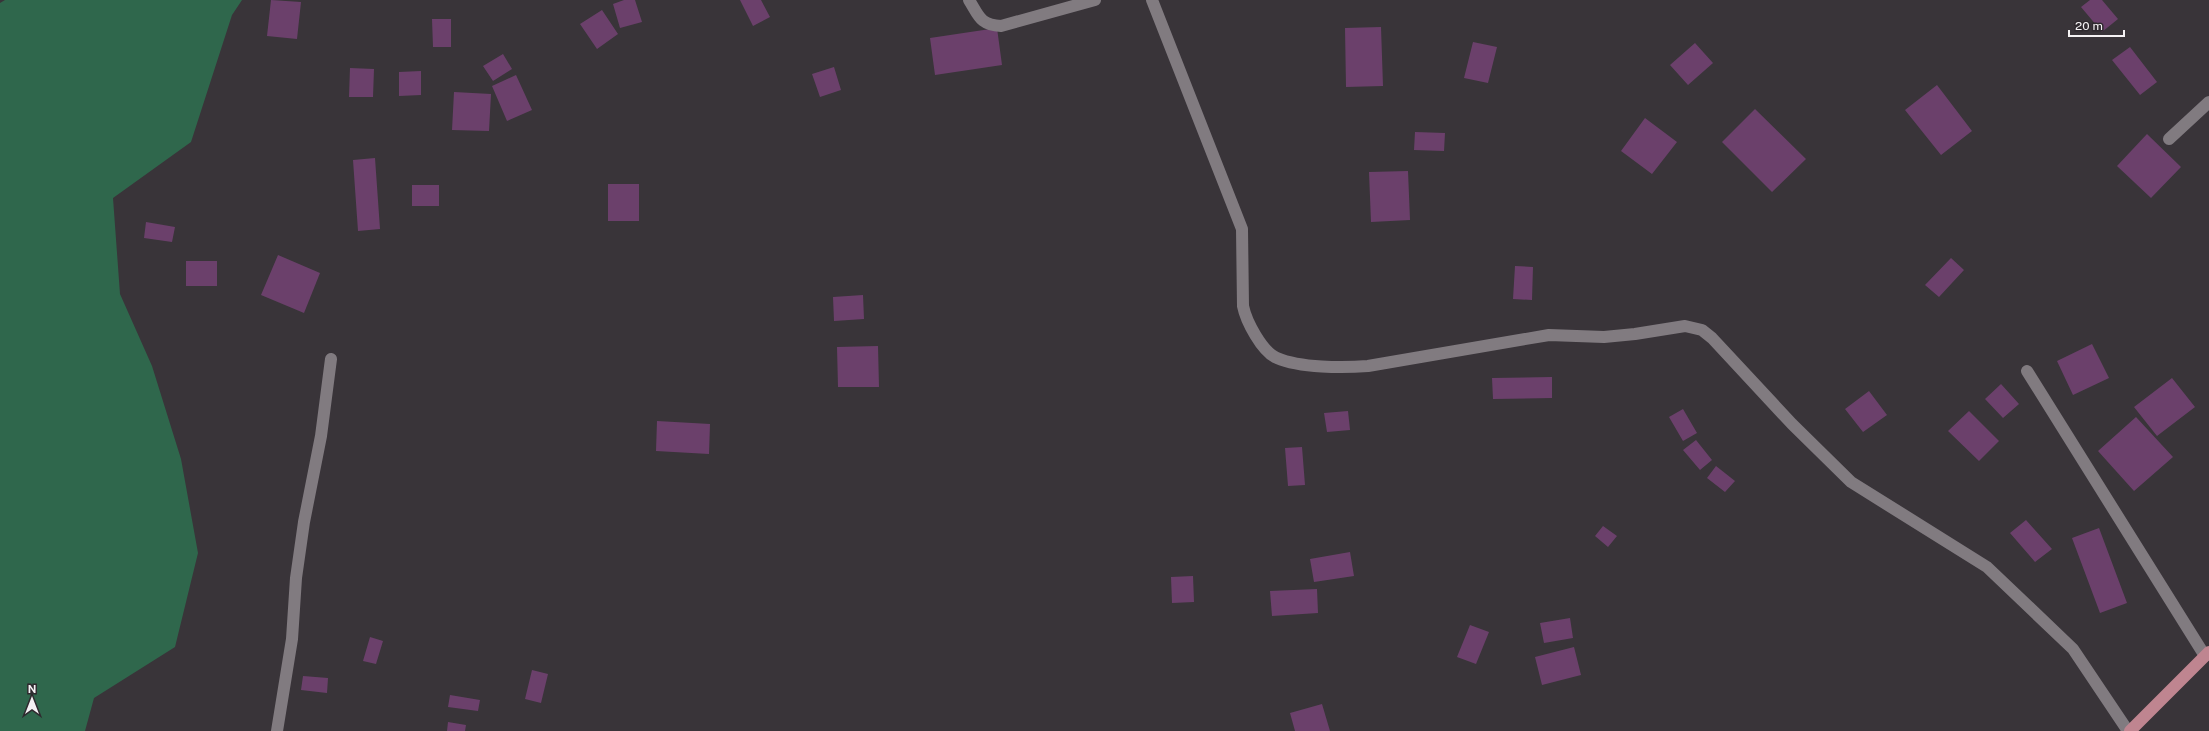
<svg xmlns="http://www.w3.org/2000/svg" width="2209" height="731" viewBox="0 0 2209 731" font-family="'Public Sans',sans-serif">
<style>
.green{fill:#2f674c}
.building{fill:#6b406b}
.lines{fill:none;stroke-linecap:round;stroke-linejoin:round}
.minor{stroke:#817b80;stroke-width:12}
.major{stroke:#bf8590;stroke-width:12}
</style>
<rect width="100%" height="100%" fill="#393439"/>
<!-- green -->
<path class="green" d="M5,0h237l-10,15 -41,127 -78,56 7,96 32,72 29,93 17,94 -23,94 -81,51 -9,33h-85v-728z"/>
<!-- building -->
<path class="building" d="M271,0l30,2 -4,37 -30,-3z
M624,0h11l7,22 -22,6 -7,-24z
M740,0h21l9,17 -17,9z
M2090,0h12l16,19 -16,13 -21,-25z
M602,10l16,24 -21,15 -17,-25z
M432,19h19v28h-18z
M1381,27l2,59 -37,1 -1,-59z
M997,28l5,37 -67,10 -5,-37z
M1473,42l24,5 -9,36 -24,-5z
M1695,43l18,20 -25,22 -18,-20z
M2130,47l27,35 -17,13 -28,-35z
M503,54l9,15 -19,12 -10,-15z
M834,67l7,23 -21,7 -8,-23z
M350,68l24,1 -1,28h-24z
M421,71v24l-22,1v-24z
M516,75l16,35 -25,11 -15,-35z
M1937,85l35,46 -31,24 -36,-45z
M454,92l37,2 -2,37 -37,-1z
M1755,109l51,50 -34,33 -50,-50z
M1645,118l32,24 -25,32 -31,-23z
M1415,132l30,1 -1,18 -30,-1z
M2147,134l34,33 -30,31 -34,-32z
M375,158l5,71 -22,2 -5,-71z
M1408,171l2,49 -39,2 -2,-50z
M608,184h31v37h-31z
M412,185h27v21h-27z
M146,222l29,5 -3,15 -28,-4z
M278,255l42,18 -16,40 -43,-18z
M1951,258l13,12 -25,27 -14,-12z
M186,261h31v25h-31z
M1515,266l18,1 -1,33 -19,-1z
M863,295l1,24 -30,2 -1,-24z
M2092,344l17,34 -36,17 -16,-34z
M878,346l1,41h-41l-1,-40z
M1552,377v21l-59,1 -1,-21z
M2172,378l23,29 -38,29 -23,-29z
M2001,384l18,20 -16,14 -18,-19z
M1869,391l18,24 -24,17 -18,-23z
M1683,409l14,24 -14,8 -14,-24z
M1348,411l2,19 -23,2 -3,-19z
M1969,411l30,30 -20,20 -31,-30z
M2136,417l37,40 -39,34 -36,-40z
M657,421l53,3 -1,30 -53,-3z
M1696,440l16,20 -12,10 -17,-20z
M1302,447l3,38 -17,1 -3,-38z
M1716,466l19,15 -10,11 -18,-14z
M2026,520l26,29 -17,13 -25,-29z
M1603,526l14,10 -9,11 -13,-11z
M2099,528l28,75 -27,10 -28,-75z
M1350,552l4,24 -40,6 -4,-23z
M1193,576l1,26 -22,1 -1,-26z
M1317,589l1,24 -46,3 -2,-25z
M1570,618l3,20 -29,5 -4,-20z
M1470,625l19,7 -13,32 -19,-7z
M370,637l13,4 -7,23 -13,-3z
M1574,647l7,28 -39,10 -7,-28z
M532,670l16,4 -7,29 -16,-4z
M303,676l25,2 -1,15 -26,-3z
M450,695l30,5 -2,11 -30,-4z
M1322,704l8,27h-35l-5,-18z
M448,722l18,3 -1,6h-18z"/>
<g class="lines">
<!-- minor -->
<path class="minor" d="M969,0c10,16 11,25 32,26l94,-26
M1152,0l90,229 1,77c3,15 19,46 34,52 23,10 66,10 91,8l181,-31 55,2 31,-3 50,-8 17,4 10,8 80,86 59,58 136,85 86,82 55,82
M2169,139l40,-37
M2027,371l178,285
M277,731l15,-92 4,-61 8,-56 17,-86 10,-77"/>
<!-- major -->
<path class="major" d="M2130,731l79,-79"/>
</g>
<!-- north arrow -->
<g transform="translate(32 699)" stroke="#2f2a2f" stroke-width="3" paint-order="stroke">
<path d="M0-3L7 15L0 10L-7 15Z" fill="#f5f2f4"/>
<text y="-6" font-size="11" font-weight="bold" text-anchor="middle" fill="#f5f2f4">N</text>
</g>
<!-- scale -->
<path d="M2069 30v6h55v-6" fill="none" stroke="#f5f2f4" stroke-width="2"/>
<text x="2075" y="30" font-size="12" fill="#f5f2f4" stroke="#2f2a2f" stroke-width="3" paint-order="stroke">20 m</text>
</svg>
